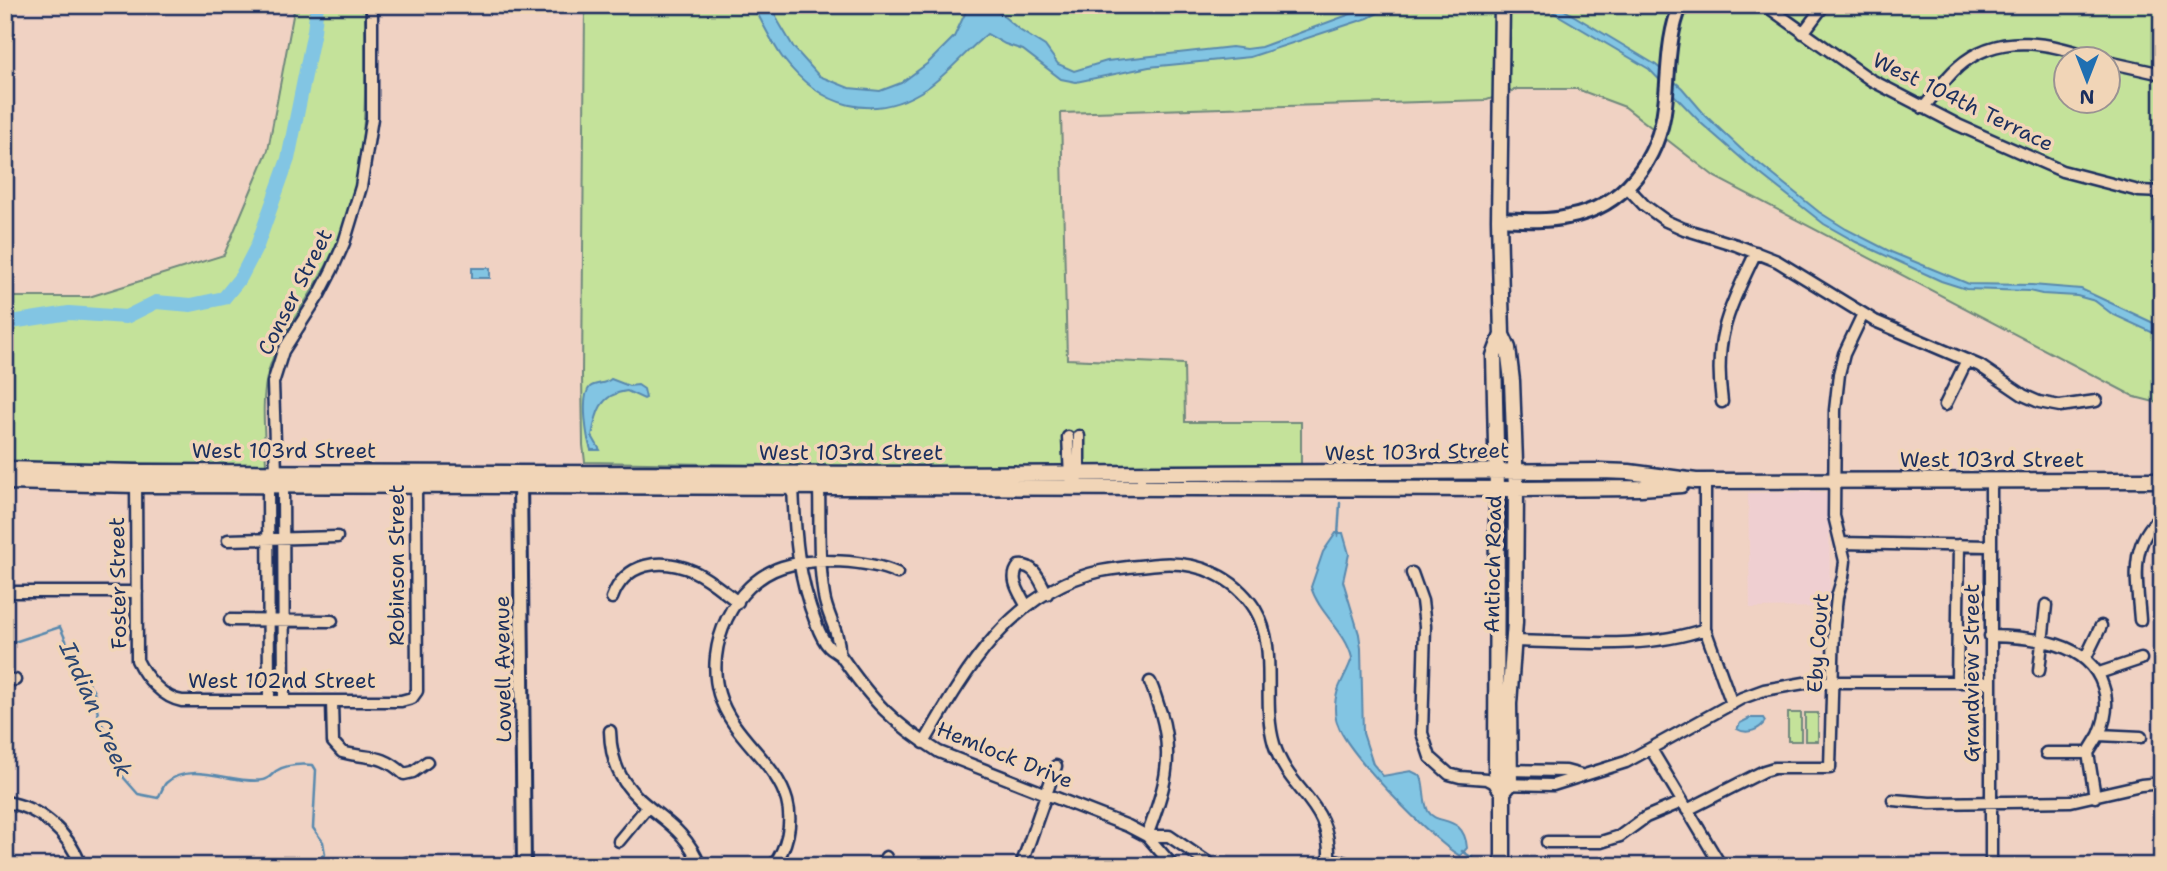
<svg xmlns="http://www.w3.org/2000/svg" width="2167" height="871" viewBox="0 0 2167 871" font-family="'Shantell Sans',sans-serif">
<style>
.built{fill:#efcfd1}
.green{fill:#c4e29a;stroke:#70887c;stroke-width:2;fill-rule:evenodd}
.water{fill:#82c5e3;stroke:#5989ae;stroke-width:2}
.lines{fill:none;stroke-linecap:round;stroke-linejoin:round}
.stream{stroke:#5989ae;stroke-width:2.5}
.river{stroke:#82c5e3;stroke-width:14}
.minor-casing{stroke:#1b2f5e;stroke-width:15}
.tertiary-casing{stroke:#1b2f5e;stroke-width:18}
.secondary-casing{stroke:#1b2f5e;stroke-width:19}
.minor{stroke:#f1d5b7;stroke-width:10}
.tertiary{stroke:#f1d5b7;stroke-width:12}
.secondary{stroke:#f1d5b7;stroke-width:14}
.labels{text-anchor:middle;dominant-baseline:central;stroke-width:7;stroke-linejoin:round;paint-order:stroke}
.street-label{font-size:21px;fill:#1b2f5e;stroke:#f1d5b7}
.water-label{font-size:23px;font-style:italic;fill:#2a4672;stroke:#f1d5b7}
</style>
<rect width="100%" height="100%" fill="#f0d2c3"/>
<filter id="ink" filterUnits="userSpaceOnUse"><feTurbulence type="fractalNoise" baseFrequency=".0143" numOctaves="2"/><feDisplacementMap in="SourceGraphic" scale="14" xChannelSelector="R" yChannelSelector="G"/><feConvolveMatrix kernelMatrix="1 2 1 2 8 2 1 2 1" color-interpolation-filters="sRGB"/></filter>
<g filter="url(#ink)">
<!-- built -->
<path class="built" d="M1829,492l1,115 -80,1 -2,-115z"/>
<!-- green -->
<path class="green" d="M295,5h75l-5,3c0,65 4,131 -14,195 -8,28 -21,58 -36,83 -16,27 -37,53 -46,83 -9,30 -4,65 -3,96l-261,-3v-165h84l135,-42 44,-105z
M585,5h1577v399l-27,-7 -420,-220 -90,-70 -48,-18h-60l-30,11 -426,13 6,246 117,5 1,58h116v47l-345,-1 -371,-6 -2,-17 -1,-70zM2066,60h42v42h-42z
M1788,713h13v28h-13z
M1805,713h13v28h-13z"/>
<!-- water -->
<path class="water" d="M753,5h19l6,16 16,27 25,28 30,12 31,3 21,-8 27,-20 26,-26 15,-32h21l31,26 24,15 13,18 16,7 33,-10 125,-14 14,2 15,-2 114,-42h19l-26,13 -118,39 -101,10 -73,15 -15,-3 -38,-29 -18,-6 -18,-10c-21,17 -37,38 -60,54 -54,36 -107,19 -145,-31 -11,-16 -20,-35 -29,-52z
M1541,5h15l100,60 26,23 24,28 35,33 78,63 27,17 45,23 78,32 63,1 49,4 81,38v10l-50,-23 -17,-13 -18,-5 -35,-2 -13,-3 -63,-2 -25,-8 -85,-39 -32,-18 -75,-59 -47,-41 -53,-55z
M472,268h18v10h-18z
M611,379l18,7 9,-1 6,4 2,9 -2,1 -17,-8c-27,3 -31,22 -35,45l8,14h-9c-4,-11 -11,-54 -1,-63 6,-5 14,-2 21,-8z
M1336,533h7l6,21 -6,27 16,53 2,14 2,85 10,31 10,12 28,-5 10,5c4,11 2,25 7,35 8,15 36,2 39,37l-7,8c-26,-14 -113,-103 -122,-131 -2,-4 -3,-11 -3,-16 -1,-20 11,-32 17,-51 -6,-27 -33,-44 -41,-71l12,-35z
M1750,718h13l2,3c-5,9 -18,14 -28,8l3,-6z"/>
<g class="lines">
<!-- stream -->
<path class="stream" d="M1338,536l2,-33
M5,645l55,-18 15,34 19,31 4,22 26,64 14,16 20,4c3,-5 5,-12 8,-15 25,-23 68,2 97,-3 6,-1 8,-5 13,-9 11,-7 25,-7 37,-6l3,5 -3,58 10,14 2,12 -16,12
M1462,851l15,10 10,1"/>
<!-- river -->
<path class="river" d="M5,323l64,-10 57,4 30,-15 35,3 33,-7 17,-21 16,-31 31,-87 26,-128 3,-26"/>
<!-- minor casing -->
<g class="minor-casing">
<path id="minor" d="M1765,5l106,75 87,45 104,46 77,20 23,1
M1803,33l21,-28
M2108,62l54,12
M1923,108c12,-13 21,-29 35,-41 42,-38 95,-23 143,-7
M1627,187l17,18 22,16 18,8 52,16 41,16 98,60 105,45 43,29 16,7 21,4 36,-5
M1722,402c-9,-66 7,-92 34,-150
M1945,405l22,-45
M1068,437l2,40
M136,480l1,180c8,17 26,38 45,41h219l11,-3 5,-7 -1,-209
M1705,481v148l27,75
M1991,481v385
M816,484l3,3c1,36 -1,73 5,109 3,20 16,37 15,57
M796,485l-3,2c2,48 5,91 23,136 3,8 7,18 13,24 4,4 8,5 12,9 31,45 52,67 98,96l189,74 19,10 26,30
M1074,487l5,-14v-37
M228,540l109,-3
M1841,543l149,3
M1412,573l10,28 3,25 -3,107 8,24 19,17 11,3 27,2 10,5 56,1 73,-23 116,-64 22,-8 46,-8h181
M5,592h132
M612,598c13,-36 49,-41 81,-27 17,8 31,21 45,31
M1027,607c-7,-14 -19,-28 -8,-41 16,-2 21,15 28,28
M230,620l102,1
M2140,620c-3,-41 -12,-75 22,-105
M1990,636c41,1 99,5 113,50 6,17 3,33 -4,49
M1513,641c63,1 132,9 192,-12
M2085,659l16,-33
M2039,671l7,-66
M2099,673l42,-14
M5,679l10,1
M1957,681l2,-136
M269,701l-1,-216 2,-4
M284,701l-1,-216 -7,-13 -3,-89 10,-32 36,-56 13,-25 12,-27 17,-56 11,-69v-113
M332,701l1,41 9,10c28,8 38,0 62,22l9,-2 14,-10
M610,731c2,81 68,74 90,135
M924,743c42,-73 87,-152 177,-172 19,-4 39,-5 58,-7 38,-3 75,12 96,45 24,40 6,91 19,135 16,52 59,56 55,122
M1651,749l70,117
M2046,753h42
M1505,770l61,1 15,4
M2095,797l-7,-44 11,-18 42,2
M1893,800l37,3 141,-2 70,-16 21,-2
M5,802c35,5 64,31 76,64
M1687,810l77,-39 10,-3h56l4,-143 3,-28 6,-20 2,-16 -11,-45 1,-106 4,-36 5,-20 19,-40
M1147,836c16,-44 28,-75 14,-123 -4,-10 -6,-21 -11,-31
M1147,836h22l44,30
M619,841l29,-35
M1547,842h54l19,-6 26,-19 36,-15
M1329,858l26,8
M407,863v3
M773,866c14,-18 20,-43 14,-65 -11,-40 -55,-63 -68,-107 -14,-48 14,-111 63,-127 31,-10 86,-7 115,6
M881,866l5,-9
M1021,866l35,-100"/>
</g>
<!-- tertiary casing -->
<g class="tertiary-casing">
<path id="tertiary" d="M1499,219c23,1 46,3 69,-2 56,-10 91,-58 97,-112 4,-33 2,-69 16,-100
M520,478l4,388"/>
</g>
<!-- secondary casing -->
<g class="secondary-casing">
<path id="secondary" d="M1502,5l-3,214 3,116 6,13 4,33 4,108 -1,133 -6,82 1,80 -7,8
M1502,335l-8,21 3,133 -1,281 1,14 6,8v74
M5,469l131,3 788,2 677,-3 28,1 67,9 466,-1
M5,482l131,3 1380,4 125,-1 40,-3"/>
</g>
<!-- minor -->
<use href="#minor" class="minor"/>
<!-- tertiary -->
<use href="#tertiary" class="tertiary"/>
<!-- secondary -->
<use href="#secondary" class="secondary"/>
</g>
</g>
<g class="labels">
<!-- street labels -->
<g class="street-label">
<text transform="translate(1963 102) rotate(26)">West 104th Terrace</text>
<text transform="translate(295 292) rotate(-63)">Conser Street</text>
<text x="284" y="451">West 103rd Street</text>
<text transform="translate(1417 452) rotate(-1)">West 103rd Street</text>
<text x="851" y="453">West 103rd Street</text>
<text x="1992" y="460">West 103rd Street</text>
<text transform="translate(1493 564) rotate(-89)">Antioch Road</text>
<text transform="translate(397 565) rotate(-90)">Robinson Street</text>
<text transform="translate(118 583) rotate(-91)">Foster Street</text>
<text transform="translate(1818 643) rotate(-86)">Eby Court</text>
<text transform="translate(503 669) rotate(-91)">Lowell Avenue</text>
<text transform="translate(1972 673) rotate(-90)">Grandview Street</text>
<text x="282" y="681">West 102nd Street</text>
<text transform="translate(1005 755) rotate(22)">Hemlock Drive</text>
</g>
<!-- water labels -->
<g class="water-label">
<text transform="translate(96 709) rotate(66)">Indian Creek</text>
</g>
</g>
<!-- margin -->
<rect width="2167" height="871" fill="none" stroke="#f1d5b7" stroke-width="28"/>
<rect x="14" y="14" width="2139" height="843" fill="none" stroke="#1b2f5e" stroke-width="2.5" filter="url(#ink)"/>
<!-- north arrow -->
<g transform="translate(2087 80) rotate(180)"><circle r="33" fill="#f1d5b7" stroke="#9b9393" stroke-width="2"/>
<path d="M0-5L12 26L0 18L-12 26Z" fill="#1f6fb2"/>
<text y="-10" font-size="19" font-weight="bold" text-anchor="middle" fill="#1b2f5e">N</text>
</g>
</svg>
